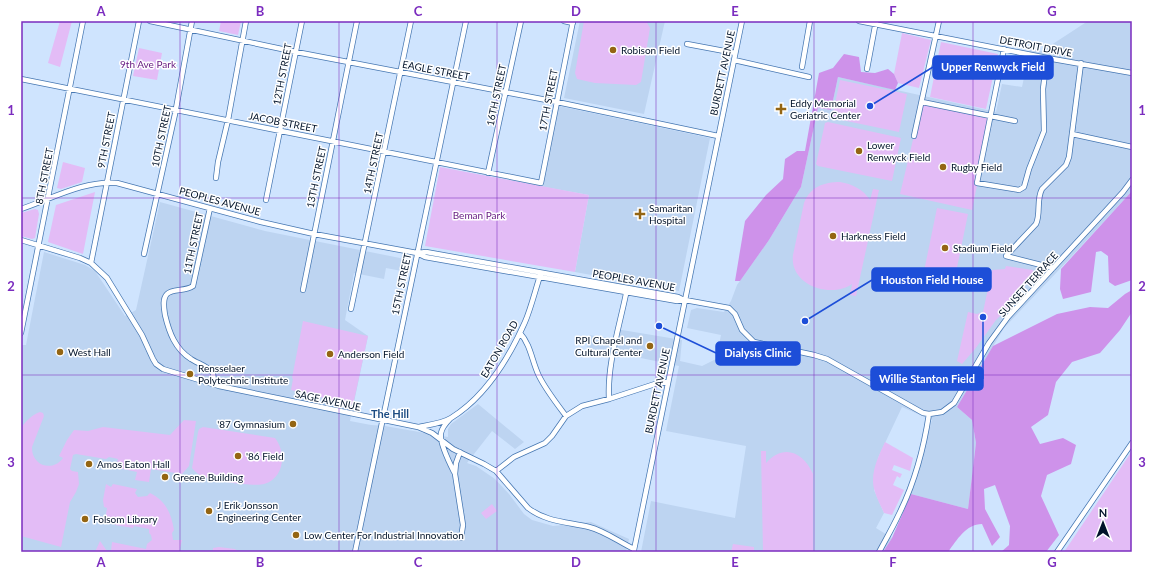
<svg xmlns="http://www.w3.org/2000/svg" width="1153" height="573" viewBox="0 0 1153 573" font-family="Lato,sans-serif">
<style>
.built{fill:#bdd4f1}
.green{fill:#e3bcf6}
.forest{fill:#ce92ea}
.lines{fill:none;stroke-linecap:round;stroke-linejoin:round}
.minor-casing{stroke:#4677b2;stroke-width:6}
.minor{stroke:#fff;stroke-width:4.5}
.grid{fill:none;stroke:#7b2cbf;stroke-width:1;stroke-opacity:0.55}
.poi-dot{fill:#946513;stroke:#fff;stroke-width:1.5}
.labels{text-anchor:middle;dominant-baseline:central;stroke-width:3;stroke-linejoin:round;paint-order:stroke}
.street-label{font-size:10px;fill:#02132a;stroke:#fff}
.poi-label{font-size:10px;fill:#02132a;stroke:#fff;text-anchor:start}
.park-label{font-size:10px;fill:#63177f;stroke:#fff}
.neighbourhood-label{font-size:11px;font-weight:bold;fill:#1b4b82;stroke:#fff}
.leader{fill:none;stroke:#1d4ed8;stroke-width:1.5}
.callout-dot{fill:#1d4ed8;stroke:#fff;stroke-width:1.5}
.callout{fill:#1d4ed8;stroke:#1d4ed8;stroke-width:1.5}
.callout-label{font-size:11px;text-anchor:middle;font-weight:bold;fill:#fff}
.neatline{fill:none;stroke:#7b2cbf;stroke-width:1.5}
.grid-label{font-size:13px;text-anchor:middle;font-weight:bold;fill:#7b2cbf}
</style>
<rect width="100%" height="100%" fill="#cfe4fe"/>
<!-- built -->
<path class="built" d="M580,21h85l-21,93 -80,-16z
M1088,21h44v170l-59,64 -69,73 -47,79 15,13 4,23 -8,66 -57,-15 21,-74 -30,-13 -24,51 -4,32 10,23 -8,15 16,10 -9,14h-242l10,-51 84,17 11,-72 -80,-15 13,-65 -62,-13 -2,6 -29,-5 3,-19 25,4 2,-10 66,11 -2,21 22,5 14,-7 5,-24 -34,-7 4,-18 6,-2 27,4 7,-11 6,-16 32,-45 32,-53 17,-79 13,2 7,-33 158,35 6,-28 20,3 8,-38 12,2z
M554,105l156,33 -31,153 -104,-19 14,-77 -50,-9z
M160,202l105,29 145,29 -3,12 -21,-4 -2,11 -30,-6 -9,47 23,16 -18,85 21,4 14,1 63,11v-8l3,-5 27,-20 46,38 -9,7 -23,-18 -25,32 9,3 19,13 14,15 15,20 8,6 21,6 38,-4 38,17 -3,13h-605v-207h5l18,-93 41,13 10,6 30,45 11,-6z"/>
<!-- green -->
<path class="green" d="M60,21h12l-12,46 -12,-4z
M221,21h20l-3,14 -19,-4z
M584,21h62l4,7 -9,54 -5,3 -41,-2 -18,-4 -2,-6z
M902,33l29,7 -12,48 -21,-5 -4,-9z
M941,42l57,12 -12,55 -56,-12z
M139,48l23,5 -5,27 -24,-4z
M840,80l67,14 -8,38 -67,-14z
M922,102l69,14 -19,94 -72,-16z
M828,122l73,16 -9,43 -74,-15 -2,-2 9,-41z
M63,162l22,6 -3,14 -21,7 -4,-1z
M440,167l149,28 -14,77 -150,-26z
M840,182c12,2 23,7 30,18l3,-11 6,1 -23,106 -6,-1 2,-11c-21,15 -63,1 -59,-29l11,-52c6,-16 20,-21 36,-21z
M95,192l-12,62 -35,-12 8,-37z
M937,208l31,6 -15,73 -31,-6z
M35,209l3,1 1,4 -4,24 -3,1 -11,-3v-23z
M1006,266l27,4 1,3 -25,34 -13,13 -21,29 -13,15 -5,-3 11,-49 9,2 6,-2 9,-42 13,-1z
M303,321l65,15 -15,69 -62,-15 2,-11 -1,-1z
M40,412l3,1 1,3 -12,31c-1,18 20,26 31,11l-4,-2 8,-16 7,-10 14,1 15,-4 67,8 14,-15 12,1 -7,45 -7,8 -31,-5 -2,13 -14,-2 2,-8 -23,-5 1,-3 2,-1 1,-4 -9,-2 -3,2 -30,-5 -3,1 -3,14 2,2 6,1 1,12 -3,8 -6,10 -9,45 -40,-11v-108c4,-6 12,-14 19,-16z
M203,427l72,11c12,15 9,40 -11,46 -8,3 -51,-3 -60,-7 -5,-2 -9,-5 -12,-9l6,-36 1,-3z
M885,442l28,16 -3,13 -16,-6 -2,5 10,4 -2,4 -3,-2 -4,9 11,5 -12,25 -8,-2c-3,-7 -7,-14 -9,-21 -6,-17 3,-35 10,-50z
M761,451h5v12c17,-20 38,-11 47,11v78h-50z
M1132,451v101h-68z
M106,484l5,3 2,-3 24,5 -2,4 3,4 9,-1 3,-3c16,8 21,20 24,37l-2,3 1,7h9l-3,12h-84l5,-11 7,10h4l1,-9 34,7 1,-5 5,-4 -1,-5 -2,-2v-4l-15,-3 -1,2 -18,-3 1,-3 -11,-2 2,-12 -3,-1 -1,-7z
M492,504l5,7 -11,8 -5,-6z
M733,544l21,3v5h-23z
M219,547l16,2 4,3h-26v-4z"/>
<!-- forest -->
<path class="forest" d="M844,54l15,3 2,15 14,1 13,-4 6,5 4,9 -3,7 -57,-13 -7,33 -13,-2 -17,79 -32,53 -29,41h-5l10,-60 21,-26 17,-16 2,-20 12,-8h8l14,-78 14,-5z
M1132,191v89l-17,6 -6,-4 -1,-26 -7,-5 -5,1 -5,40 -28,7 -3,-10 1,-20z
M1132,290v22l-12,18 -20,23 -28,9 -16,20 -8,33 -17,12 9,17 23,-6 13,7 -5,19 -24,11 -6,21 18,39 -13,17h-45l8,-7 1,-19 -15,-41 -11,4 1,20 15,28 -8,9 -10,-22c-16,0 -25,16 -34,28h-65l9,-14 19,-44 57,15 8,-66 -4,-23 -15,-13 36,-61 64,-32 33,-7 18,1 17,-14z"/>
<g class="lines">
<!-- minor casing -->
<g class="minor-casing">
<path id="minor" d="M150,21l146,31 261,50 161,34
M564,21l9,2
M859,21l188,37 85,15
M687,44l48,9
M1004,49l-27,134 42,7 5,-3 5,-18 15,-38 -1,-42 4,-31
M734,60l75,17
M802,67l8,-46
M867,69l9,-48
M21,79l520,104 32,-162
M922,102l93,19
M1072,134l60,13
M914,136l25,-115
M488,173l33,-152
M216,178l2,-16 10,-42 18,-99
M266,200l36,-179
M210,208l-17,78c-8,6 -20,2 -26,8 -5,5 -3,14 -2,21 4,17 10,34 26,44 6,4 16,7 21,13 3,3 1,8 1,12
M21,209c30,-10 64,-29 96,-26l144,39 53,12 103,19 8,4 252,44 8,-1 44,8 6,6 7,16 12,12 60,13 13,4 96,54 6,1 13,-2 12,-9 35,-60 19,-26 115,-125 9,-12
M21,240l59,18 11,5 16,15 35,57 11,24 3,5 7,5 56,17 199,41 14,6 21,16 31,15 12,7 32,37c18,14 40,14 61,19 16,4 30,15 45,22
M418,253l8,-1 252,45 6,3
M144,254l31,-140 17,-93
M91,263l48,-242
M1053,268l-47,-12 30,-32c5,-11 0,-24 6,-35l24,-24 3,-8 12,-94
M303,290l54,-269
M351,309l60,-288
M21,333l62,-312
M520,333c11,12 12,29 19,43 7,14 18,28 27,40
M609,399c-2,-36 11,-74 18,-110
M450,419c-4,4 -8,9 -9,14 -2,9 9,31 13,39
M419,427c10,-2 24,-4 32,-9 34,-21 58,-60 74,-96 6,-14 10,-31 15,-46
M460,452l-4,11 -1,11 8,51 -2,13
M496,471l18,-14 31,-14 7,-7 14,-20 16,-10 27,-7 49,-16 10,-1
M634,550l108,-529
M355,552l111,-531
M879,552c7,-13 14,-25 20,-38 15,-30 25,-67 30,-100
M1057,552l75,-109"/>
</g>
<!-- minor -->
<use href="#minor" class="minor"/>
</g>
<!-- grid -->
<path class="grid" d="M180,21v531M339,21v531M497,21v531M656,21v531M814,21v531M973,21v531M21,198h1111M21,375h1111"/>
<!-- markers -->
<g class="poi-dot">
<circle cx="613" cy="50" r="4"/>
<path d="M779 103h4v4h4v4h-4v4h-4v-4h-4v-4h4z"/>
<circle cx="859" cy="151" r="4"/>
<circle cx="943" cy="167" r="4"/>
<path d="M638 208h4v4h4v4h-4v4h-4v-4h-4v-4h4z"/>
<circle cx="833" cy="236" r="4"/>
<circle cx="945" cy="248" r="4"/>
<circle cx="650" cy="346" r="4"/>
<circle cx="60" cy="352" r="4"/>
<circle cx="330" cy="354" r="4"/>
<circle cx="190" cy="374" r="4"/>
<circle cx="293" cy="424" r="4"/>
<circle cx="238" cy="456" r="4"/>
<circle cx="89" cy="464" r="4"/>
<circle cx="165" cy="477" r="4"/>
<circle cx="209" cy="511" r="4"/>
<circle cx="85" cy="519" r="4"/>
<circle cx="296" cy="535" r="4"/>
</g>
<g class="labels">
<!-- street labels -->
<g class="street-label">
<text transform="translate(1036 46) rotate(11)">DETROIT DRIVE</text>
<text transform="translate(436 70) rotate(11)">EAGLE STREET</text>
<text transform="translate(722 73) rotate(-78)">BURDETT AVENUE</text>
<text transform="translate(282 74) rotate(-79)">12TH STREET</text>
<text transform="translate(496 95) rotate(-78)">16TH STREET</text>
<text transform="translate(548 100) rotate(-79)">17TH STREET</text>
<text transform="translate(283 122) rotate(11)">JACOB STREET</text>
<text transform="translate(161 136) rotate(-78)">10TH STREET</text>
<text transform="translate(106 140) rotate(-79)">9TH STREET</text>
<text transform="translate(373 163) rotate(-78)">14TH STREET</text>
<text transform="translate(44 176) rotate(-79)">8TH STREET</text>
<text transform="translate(316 177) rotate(-78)">13TH STREET</text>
<text transform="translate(220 201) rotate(15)">PEOPLES AVENUE</text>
<text transform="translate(193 243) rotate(-78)">11TH STREET</text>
<text transform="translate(634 280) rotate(10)">PEOPLES AVENUE</text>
<text transform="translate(401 284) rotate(-78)">15TH STREET</text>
<text transform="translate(1028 284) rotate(-48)">SUNSET TERRACE</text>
<text transform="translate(499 349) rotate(-60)">EATON ROAD</text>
<text transform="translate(657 391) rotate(-78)">BURDETT AVENUE</text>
<text transform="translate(328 400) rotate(12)">SAGE AVENUE</text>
</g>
<!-- poi labels -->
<g class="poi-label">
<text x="621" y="50">Robison Field</text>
<text x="790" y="103">Eddy Memorial<tspan x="790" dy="12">Geriatric Center</tspan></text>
<text x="867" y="145">Lower<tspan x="867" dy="12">Renwyck Field</tspan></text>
<text x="951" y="167">Rugby Field</text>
<text x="649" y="208">Samaritan<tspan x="649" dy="12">Hospital</tspan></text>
<text x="841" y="236">Harkness Field</text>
<text x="953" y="248">Stadium Field</text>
<text x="642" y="340" text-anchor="end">RPI Chapel and<tspan x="642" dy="12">Cultural Center</tspan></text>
<text x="68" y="352">West Hall</text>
<text x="338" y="354">Anderson Field</text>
<text x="198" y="368">Rensselaer<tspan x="198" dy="12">Polytechnic Institute</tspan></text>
<text x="285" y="424" text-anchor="end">'87 Gymnasium</text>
<text x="246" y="456">'86 Field</text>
<text x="97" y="464">Amos Eaton Hall</text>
<text x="173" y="477">Greene Building</text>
<text x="217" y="505">J Erik Jonsson<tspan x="217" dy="12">Engineering Center</tspan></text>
<text x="93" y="519">Folsom Library</text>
<text x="304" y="535">Low Center For Industrial Innovation</text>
</g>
<!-- park labels -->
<g class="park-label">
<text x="148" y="64">9th Ave Park</text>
<text x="479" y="215">Beman Park</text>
</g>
<!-- neighbourhood labels -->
<g class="neighbourhood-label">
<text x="390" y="413">The Hill</text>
</g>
</g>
<!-- callouts -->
<path class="leader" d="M870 106L933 67M805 321L872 280M659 326L716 353M983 317L983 379"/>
<g class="callout-dot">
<circle cx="870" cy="106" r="4"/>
<circle cx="805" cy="321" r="4"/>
<circle cx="659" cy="326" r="4"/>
<circle cx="983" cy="317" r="4"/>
</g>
<g class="callout">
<rect x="933" y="56" width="120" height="23" rx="4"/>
<rect x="872" y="268" width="119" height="23" rx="4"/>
<rect x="716" y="342" width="84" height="23" rx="4"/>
<rect x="871" y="367" width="112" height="23" rx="4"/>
</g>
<g class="callout-label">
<text x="993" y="71">Upper Renwyck Field</text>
<text x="932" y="284">Houston Field House</text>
<text x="758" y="357">Dialysis Clinic</text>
<text x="927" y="383">Willie Stanton Field</text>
</g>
<!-- border -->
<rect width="1153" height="573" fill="none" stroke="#ffffff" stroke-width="44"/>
<!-- north arrow -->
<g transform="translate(1103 523)" stroke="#ffffff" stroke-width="3" paint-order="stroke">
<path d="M0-3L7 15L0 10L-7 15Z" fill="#02132a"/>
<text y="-6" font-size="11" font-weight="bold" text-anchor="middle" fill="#02132a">N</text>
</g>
<rect x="22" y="22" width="1109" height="529" class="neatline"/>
<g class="grid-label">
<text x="101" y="16">A</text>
<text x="260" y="16">B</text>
<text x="418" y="16">C</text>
<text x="576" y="16">D</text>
<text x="735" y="16">E</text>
<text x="893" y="16">F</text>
<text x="1052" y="16">G</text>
<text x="11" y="115">1</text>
<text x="1142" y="115">1</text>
<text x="11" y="291">2</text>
<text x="1142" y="291">2</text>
<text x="11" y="467">3</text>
<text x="1142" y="467">3</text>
<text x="101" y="567">A</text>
<text x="260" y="567">B</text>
<text x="418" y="567">C</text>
<text x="576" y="567">D</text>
<text x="735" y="567">E</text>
<text x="893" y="567">F</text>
<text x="1052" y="567">G</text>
</g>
</svg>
